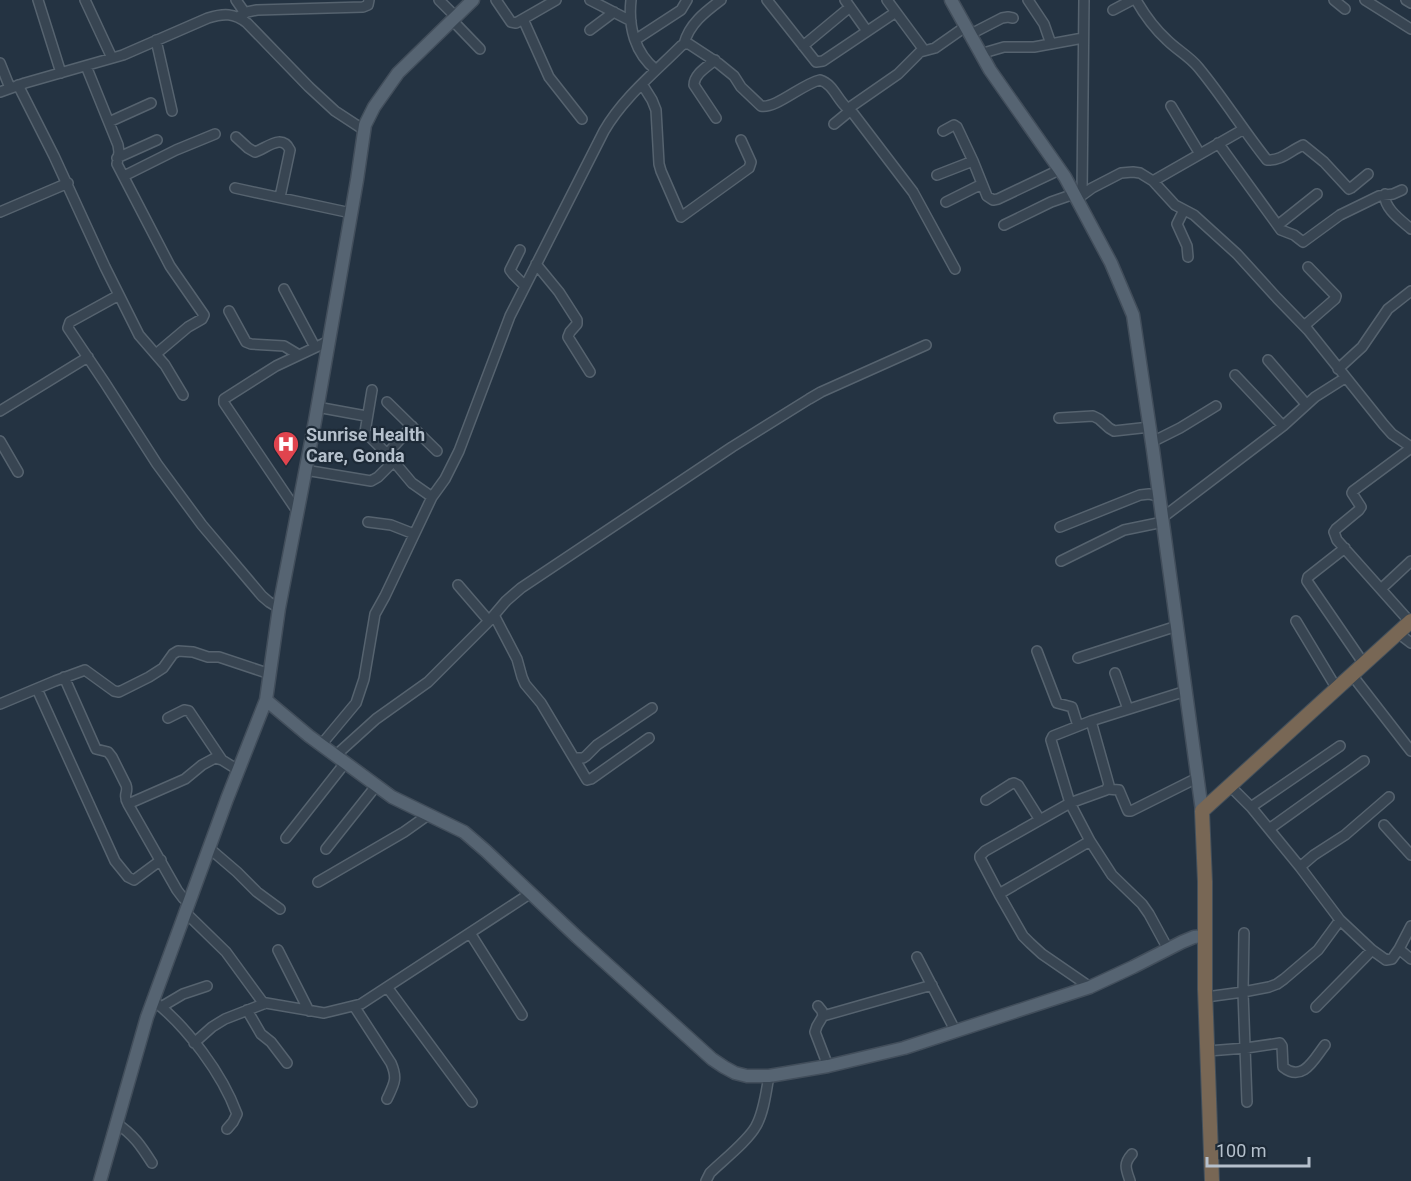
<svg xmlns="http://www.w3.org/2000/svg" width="1411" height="1181" viewBox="0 0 1411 1181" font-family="Roboto,sans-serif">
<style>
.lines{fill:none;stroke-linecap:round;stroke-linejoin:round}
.minor-casing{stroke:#56636f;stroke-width:12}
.major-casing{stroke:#424e5b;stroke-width:15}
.highway-casing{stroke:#43505c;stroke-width:16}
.minor{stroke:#384552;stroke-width:9}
.major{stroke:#566472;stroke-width:12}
.highway{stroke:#786755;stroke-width:14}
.labels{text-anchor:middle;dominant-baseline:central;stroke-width:4.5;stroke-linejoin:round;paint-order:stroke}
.poi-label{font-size:18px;font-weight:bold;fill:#b5c0cc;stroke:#1d2a37;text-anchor:start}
</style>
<rect width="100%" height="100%" fill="#243342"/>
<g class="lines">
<!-- minor casing -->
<g class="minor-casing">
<path id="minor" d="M38,0l23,73
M85,0l27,58
M236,0l9,13
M439,0l17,17
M496,0l15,22 5,1 40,-23
M590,0l41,21
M631,0c-3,27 4,53 25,70
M767,0l49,62 7,-1 73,-49
M845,0l22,31
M887,0l37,50
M1028,0l16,24 7,20
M1136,0c8,14 19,29 31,40 10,10 22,16 31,27 25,30 45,63 69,93 14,1 23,-9 36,-15l21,17 25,27 2,-1 17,-14
M1334,0l11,9
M1365,0l46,29
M1406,0l5,3
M1113,10l19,-10
M238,17l9,-5 10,-2 106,-3 5,-2 1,-5
M523,19l26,58 33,42
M453,21l27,28
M590,30l24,-18
M969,35l33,-17 6,-1 5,1
M156,40l16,71
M635,40l46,-30 6,-10
M684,44c5,-20 21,-32 37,-44
M803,46l47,-39
M980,54l24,-7h30l49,-9
M715,60c-8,7 -21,14 -21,25l22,33
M0,63l10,25
M86,66l32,79 1,7 -2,12 53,102 34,49 -2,4 -14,8 -32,27
M642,84l10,16 4,10 3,54 2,7 20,46 68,-49 2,-6 -10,-22
M18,85l36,71 51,111 34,68 26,30 18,30
M0,92l25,-9 98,-28 85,-37c16,-5 26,-5 39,5l62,64 26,24 29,19
M1171,106l29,48
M849,108l64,84 42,77
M109,122l42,-19
M834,124l17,-14
M943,131l11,-6 3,2 16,34 14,35 6,4 5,-1 61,-29
M236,137l12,11 7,4c12,-4 27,-19 35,-2l-10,47
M1218,143l63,87 13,5 9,7 37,-27 39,-19 14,-2 9,-4
M117,158l40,-18
M937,175l36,-14
M124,176l52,-26 39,-16
M1153,181l91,-52
M235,188l116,25
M1385,194c-2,14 17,27 26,35
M1082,195l2,-195
M1077,199l15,-11 29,-15 12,-1 7,1 13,8 22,24 19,10 43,39 40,44 31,32 76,95 8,9 19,13
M946,202l36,-18
M1184,210l-7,14 10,22 1,11
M0,212l68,-29
M1004,225l47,-23 23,-8
M1278,225l39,-31
M520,250l-10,20 3,4 12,12
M536,264l23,28 18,28v4l-7,8 -2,5 22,35
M284,289l31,58
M119,295l-49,27 -2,6 37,55 52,81 45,61 60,71 7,6 10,6
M229,311l17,31 5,2 33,2 15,9
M1304,326l31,-27 1,-3 -28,-29
M1268,360l38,44
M1338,369l24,-22 26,-38 23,-18
M1235,375l48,51
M372,390l-7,42 26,26 21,25 20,14
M387,402l50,49
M317,407l49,9
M0,411l88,-54
M1059,418l34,-2 6,3 10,9 5,3 36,-4
M0,441l18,31
M1152,442l28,-14 36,-22
M387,454l25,-28
M305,470l66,11 7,-4 16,-16
M297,511l-73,-108v-4l52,-33 53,-25
M1162,518l121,-92 32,-29 30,-19
M368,522l23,3 23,9
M1060,527l80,-32 9,-1 10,2
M1345,548l-37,29 -1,4 57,83
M1061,561l63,-31 39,-8
M458,585l31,36
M1382,588l29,-27
M494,615l23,44 5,18 3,7 16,19 46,77 4,-1 58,-41
M1296,621l41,68
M1410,622l-73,-82 -3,-8 2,-3 23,-19 2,-3 -9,-14 1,-2 58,-43
M1398,633l13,10
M1037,651l20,52 15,4 6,19
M1078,658l99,-32
M1115,673l13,36
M1352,675l59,76
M64,677l32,72 12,3 4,5 14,28c3,8 -4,9 2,19l49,86 6,8 7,5
M37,689l78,172 13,16 6,3 27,-20
M0,704l55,-23 30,-11 29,21 5,1 30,-15 14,-9 10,-14 5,-3 15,1 15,5h11l51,17
M168,718l16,-8 5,1 33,49
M1091,721l18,64 -3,5 -36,13 20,38 22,34 30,29 7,10 19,35
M321,745l35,-42 8,-24 11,-65 10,-18 47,-99 13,-18 14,-28 51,-135 94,-185c19,-33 50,-58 77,-85l3,-2h5l29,19 16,13 7,11 20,19c15,3 41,-22 59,-26 13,4 17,19 27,28h2l49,-34 22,-22 15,-4 30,-21
M335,756l41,-37 52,-37 61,-61 17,-20 15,-13 211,-141 77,-48 12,-7 105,-47
M574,758h9l3,-2 11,-11 55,-37
M1230,786l21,21 49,60 40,53 32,30 14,10 6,-1 7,-10 12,-23
M1107,789l12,1 8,19 1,2h3l66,-33
M986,800l25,-16 3,-1 4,2 22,35
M128,804l57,-25 17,-14 13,-7 7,2 16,10
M1251,807l89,-61
M1384,825l27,30
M1269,829l95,-68
M286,838l59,-75
M209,848l28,24 20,20 23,17
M326,849l50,-63
M1300,867l14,-12 31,-20 44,-38
M318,882l86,-50 24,-17
M999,894l91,-53
M186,913l40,39 38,52
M470,933l52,82
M1244,933l-1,59 4,110
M1399,949l12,10
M278,950l31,61
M917,957l38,73
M387,987l85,115
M1090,987l-48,-33 -12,-11 -7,-7 -24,-42 -19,-36v-2l5,-5 85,-48 -19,-63 2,-4 38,-15 95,-30
M1206,997l37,-5 26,-5 8,-3 7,-5 34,-29 22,-30
M153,1000c34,27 69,73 84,114l-4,8 -6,7
M354,1006l37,57c7,16 3,21 -4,36
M818,1006l4,5 1,5 -6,10 -2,6 13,34
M161,1007l22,-13 24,-8
M1316,1007l56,-57
M247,1010l14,24 10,8 16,21
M823,1016l109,-31
M194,1043l18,-16 13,-8 41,-16 58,10 37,-9 170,-111
M1208,1051l38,-3 34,-5 2,3 1,21c20,16 31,-8 42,-22
M116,1123c18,12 25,23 36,40
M706,1181l4,-8c12,-12 38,-32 46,-47 8,-14 10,-34 13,-50
M1130,1181c-4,-12 -7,-17 2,-27"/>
</g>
<!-- major casing -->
<g class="major-casing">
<path id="major" d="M951,0l39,70 75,107 46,86 22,52 20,135 49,361
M266,700l43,36 83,61 72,35 22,19 91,86 135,122 12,8 11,6 12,3h22l59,-10 76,-18 186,-61 43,-20 49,-25 12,-5 11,-1
M100,1181l47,-164 80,-218 39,-99 13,-92 36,-187 42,-241 8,-55 9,-18 24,-34 75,-73"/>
</g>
<!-- highway casing -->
<g class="highway-casing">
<path id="highway" d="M1212,1181l-7,-192v-107l-3,-71 209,-190"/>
</g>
<!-- minor -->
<use href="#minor" class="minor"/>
<!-- major -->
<use href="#major" class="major"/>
<!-- highway -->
<use href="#highway" class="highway"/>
</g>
<!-- icons -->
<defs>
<g id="hospital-pin" transform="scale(1.35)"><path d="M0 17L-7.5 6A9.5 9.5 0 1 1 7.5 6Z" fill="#e0444e" stroke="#1d2a37"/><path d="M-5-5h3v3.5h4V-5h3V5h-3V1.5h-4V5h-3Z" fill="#fff"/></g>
</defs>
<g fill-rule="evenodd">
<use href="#hospital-pin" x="286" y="444"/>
</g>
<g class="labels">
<!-- poi labels -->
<g class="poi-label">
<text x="306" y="434">Sunrise Health<tspan x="306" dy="21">Care, Gonda</tspan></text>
</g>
</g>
<!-- scale -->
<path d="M1207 1157v9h102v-9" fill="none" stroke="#b5c0cc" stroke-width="3"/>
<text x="1216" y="1157" font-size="18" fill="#b5c0cc" stroke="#1d2a37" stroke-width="4.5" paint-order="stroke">100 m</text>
</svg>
